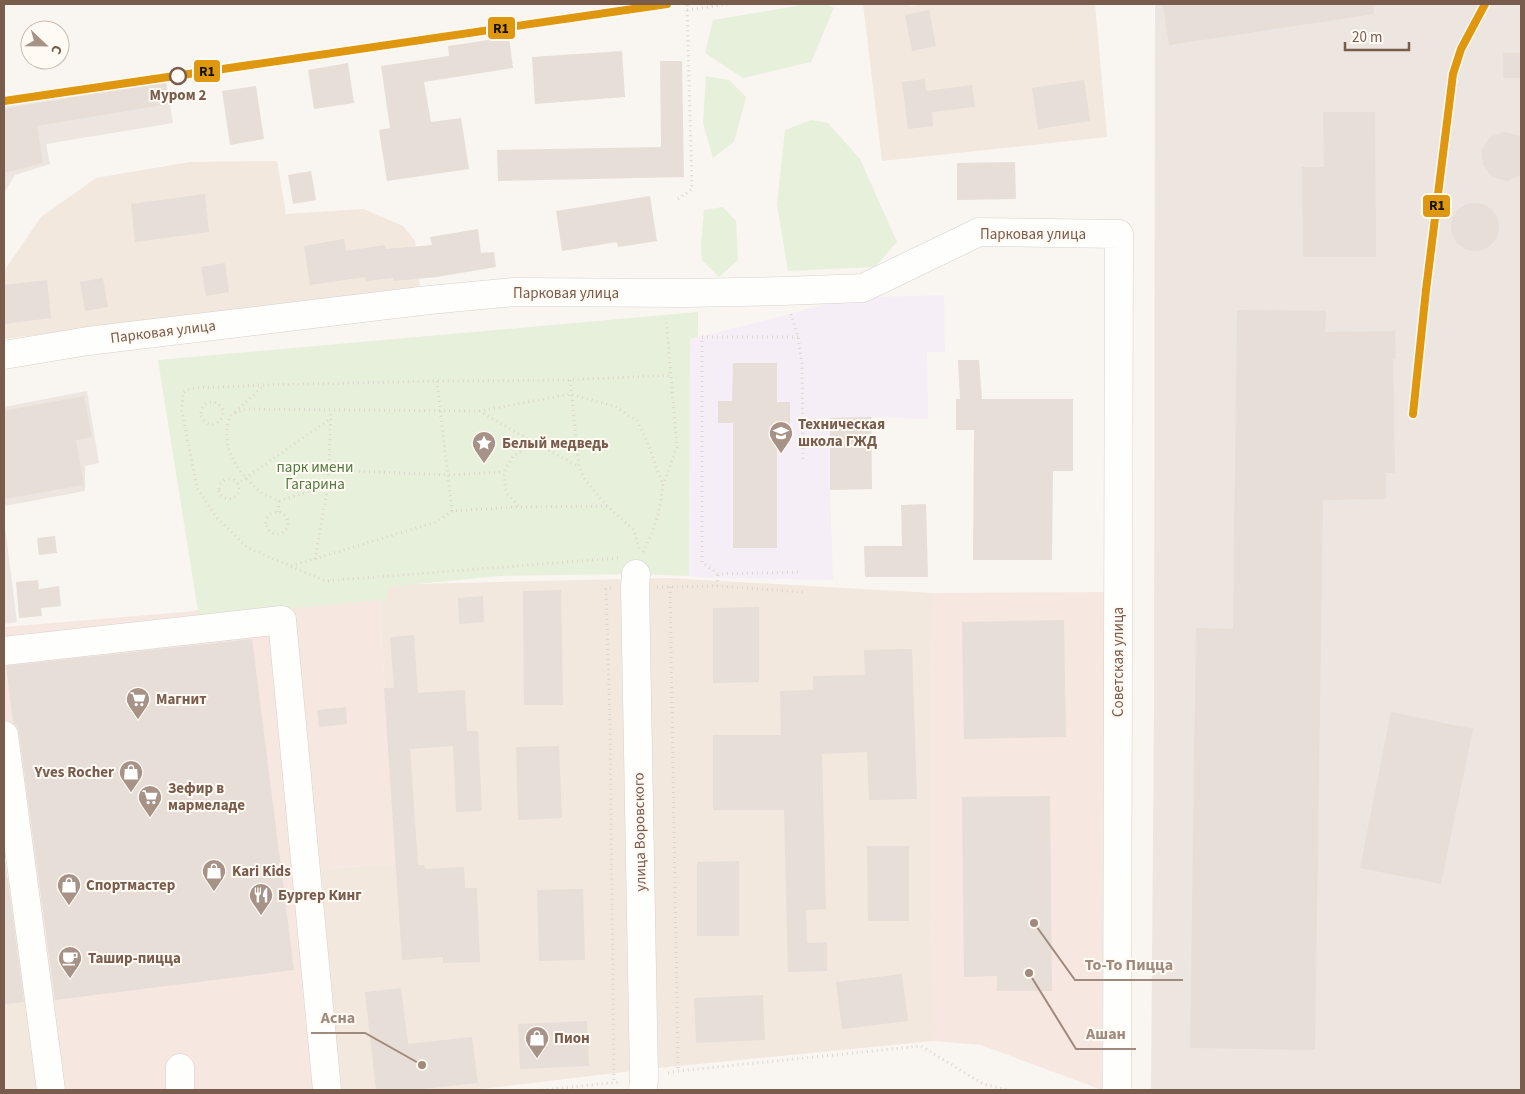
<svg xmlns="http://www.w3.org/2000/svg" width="1525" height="1094" viewBox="0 0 1525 1094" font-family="'Source Sans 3',sans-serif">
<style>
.residential{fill:#f2e8de}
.commercial{fill:#f6e8e1}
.industrial{fill:#ede5e0}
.education{fill:#f6eef6}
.green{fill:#e7f0db}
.building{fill:#e6ded7}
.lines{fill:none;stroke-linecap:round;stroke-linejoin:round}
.minor-casing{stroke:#d7d1cb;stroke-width:29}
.path{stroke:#dcd5d0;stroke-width:3;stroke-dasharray:1 4;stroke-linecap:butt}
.minor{stroke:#fefefd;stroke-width:28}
.rail-1-casing{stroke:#fffaf3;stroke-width:11}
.rail-1{stroke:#de970f;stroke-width:8}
.stop-dot{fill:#fffaf3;stroke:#7a5c4d;stroke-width:2.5}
.labels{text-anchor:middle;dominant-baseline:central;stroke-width:4;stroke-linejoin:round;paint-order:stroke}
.stop-label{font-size:15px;font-weight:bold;fill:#7a5c4d;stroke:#fffaf3}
.street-label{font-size:15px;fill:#7a5c4d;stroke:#fffaf3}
.poi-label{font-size:15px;font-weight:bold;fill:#7a5c4d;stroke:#fffaf3;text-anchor:start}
.park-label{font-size:15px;fill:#537a41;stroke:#fffaf3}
.leader{fill:none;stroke:#9f8a7d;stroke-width:2}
.callout-dot{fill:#9f8a7d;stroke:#fffaf3;stroke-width:2}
.callout-label{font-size:16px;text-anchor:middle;font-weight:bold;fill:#9f8a7d;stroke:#fffaf3;stroke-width:4;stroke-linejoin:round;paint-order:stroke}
.line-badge{stroke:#fffaf3;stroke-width:2}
.pale-badge-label{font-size:14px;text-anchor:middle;font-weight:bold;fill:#111}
</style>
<rect width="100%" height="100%" fill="#f9f5f0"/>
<!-- residential -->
<path class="residential" d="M863,4h46l1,2 18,-2h167l12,133 -225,24z
M277,161l9,53 77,-5 40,17 12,15 5,46 -416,52v-68l37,-54 55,-39 94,-16z
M668,578l264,15 1,448 -275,27 -186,22h-132l-19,-219 10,-3 65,-4 -18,-279z
M12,881l27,209h-35v-208z"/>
<!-- commercial -->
<path class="commercial" d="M378,585l18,279 -65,4 -10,3 19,219h-301l-35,-271v-192l180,-15z
M1104,592v221l-2,277 -121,-45 -48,-4 -1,-448z"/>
<!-- industrial -->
<path class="industrial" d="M1155,4h366v1086h-370l3,-379z
M166,80l7,43 -127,21 4,20 -35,11 -11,18v-87z
M87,391l12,72 -14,3v25l-81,15v-99z
M4,519l13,103 -13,2z"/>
<!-- education -->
<path class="education" d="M944,295l1,57h-18l1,67 -56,-2v72l-42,1 3,90 -115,-2 -29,-2 1,-237 101,-25 53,-16z"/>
<!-- green -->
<path class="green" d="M808,4h18l8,4 -23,54 -68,16 -38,-25 8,-33z
M706,76l23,4 17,17 -12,45 -21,16 -10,-35z
M811,120l17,3 32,36 37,83 -22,25 -87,4 -11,-67 8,-74z
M723,207l13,14 2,39 -19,17 -17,-17 -1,-15 3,-35z
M698,312v25l-8,2 -1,237 -53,-2 -137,2 -112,11 1,12 -189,18 -41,-257z"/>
<!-- building -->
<path class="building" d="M1163,4h210l1,10 -205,31z
M929,10l7,36 -24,5 -7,-36z
M509,37l4,31 -89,14 7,40 30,-4 8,51 -82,12 -8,-51 11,-2 -9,-62 68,-10 -1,-10z
M622,51l3,46 -90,7 -3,-47z
M1503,53h18v25h-18z
M660,61h22l2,116 -186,4 -1,-31 164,-3z
M348,63l6,40 -40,6 -6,-39z
M925,79l1,12 46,-6 3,22 -43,5 1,14 -25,3 -6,-47z
M1084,80l6,41 -52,8 -6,-41z
M165,82l4,22 -132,22 6,37 -39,10v-64z
M256,86l8,53 -34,6 -8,-54z
M1323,112h52l1,145h-73l-1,-90h22z
M1504,132l17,4v39l-14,6 -15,-4 -9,-12 -1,-15 8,-13z
M1015,162l1,37 -59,1v-37z
M311,171l5,29 -23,4 -5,-29z
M205,194l4,38 -74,10 -4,-38z
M650,196l7,45 -39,6 -1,-5 -55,9 -6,-40z
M1451 227a24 24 0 1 1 48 0a24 24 0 1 1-48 0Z
M478,229l3,24 13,-1 2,15 -59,10 -44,4v-3l-27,3 -1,-4 -55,8 -6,-39 40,-7 2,12 39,-6 1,4 46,-4 -2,-8z
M225,263l4,29 -23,4 -5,-29z
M103,278l5,29 -23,4 -5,-29z
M47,280l4,38 -47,6v-39z
M1237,310l89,1 -1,21 70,-1 1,28h-3l2,114h-9v26l-63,1 -8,550 -125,-2 6,-420 37,1z
M958,360h21l3,39h91v72h-20l-1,89h-79l1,-130h-18v-31h4z
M733,363h44v39h13v26h-13v120h-44v-125h-15v-22h14z
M84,396l8,41 -16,3 8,45 -80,14v-88z
M871,417l1,72 -42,1v-72z
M926,504l2,73h-63l-1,-31h38l-1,-41z
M55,536l2,17 -18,2 -2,-17z
M38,580l1,9 20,-3 2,20 -20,2 1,8 -23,2 -3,-36z
M561,590l2,115h-39l-1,-114z
M483,596l1,26 -25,2 -1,-26z
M759,607v75l-46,1v-75z
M1064,620l2,117 -102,2 -2,-117z
M414,635l4,58 47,-3 2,41h11l4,80 -26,1 -3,-66 -43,3 8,116h6l1,4 39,-2 1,21h12l3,74 -37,1v-6l-41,3 -18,-272h10l-4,-51z
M252,639l42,331 -239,30 -36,-267 -2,-7 -4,-3 -7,-57z
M912,649l5,150 -48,1 -2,-48 -45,2 4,155 -20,1 1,33 20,-1v29l-39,1 -4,-162h-71v-75h68l-1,-44 33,-1v-14l52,-1 -1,-25z
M346,707l1,17 -28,3 -2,-17z
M1391,712l82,17 -32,155 -81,-16z
M559,746l3,72 -44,2 -2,-73z
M1050,796l2,195h-55v-15l-33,1 -2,-180z
M867,846h42v75h-41z
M4,852l20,150 -20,2z
M739,861v75h-42v-74z
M583,889l2,71 -46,1 -2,-71z
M902,974l6,47 -66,8 -6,-47z
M401,988l7,56 64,-7 6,46 -65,7h-37l-11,-98z
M763,995l2,45 -69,3 -2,-45z
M587,1021l2,45 -69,3 -2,-45z"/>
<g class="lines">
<!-- minor casing -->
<g class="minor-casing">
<path id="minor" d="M4,355l84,-14 341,-41 85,-8 171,1 99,-2 79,-3 116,-56 140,2 -2,856
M636,574l-1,13 9,492 -1,11
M4,651l278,-31 45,470
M4,735l47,355
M180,1090v-22"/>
</g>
<!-- path -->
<path class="path" d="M687,10l42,-6
M678,199l14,-10 -5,-185
M791,314l7,23 4,27 1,95
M798,337h-96v225l16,12 82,-2
M570,380l9,86 5,12 23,28 27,24 6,22
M437,381l15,130
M201 413a11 11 0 1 1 22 0a11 11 0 1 1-22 0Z
M479,411l56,32 43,23
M235,412l28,-26
M329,470l119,5 56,-3
M219 489a10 10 0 1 1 20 0a10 10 0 1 1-20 0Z
M237,484l93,-65
M328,486l-49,15c-6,-3 -13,-5 -18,-9 -18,-14 -37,-38 -34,-62 1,-5 1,-12 4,-15 4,-3 10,-4 15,-6l233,2 92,-17 45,13 21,14 10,20 16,44
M518,506l-12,-14 -2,-20 9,-16 22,-13
M266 523a11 11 0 1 1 22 0a11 11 0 1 1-22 0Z
M278,512l1,-11
M643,552l8,-17 8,-23 4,-27 14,-38 -11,-129
M618,558l-293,23 -77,-33 -32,-31 -19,-29 -15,-77 1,-19 11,-4 71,-3 172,-4 133,-1 101,-5
M315,559l13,-73 3,-76
M291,566l145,-44 16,-11 66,-4 89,-1
M717,586l1,-12
M657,587l60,-1 86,6
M670,587l8,484
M611,588l-5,1 4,133 4,360
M668,1073l10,-2 243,-25 62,38 25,6
M542,1090l78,-8"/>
<!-- minor -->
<use href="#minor" class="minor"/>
<!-- rail-1 casing -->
<g class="rail-1-casing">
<path id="rail-1" d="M4,101l663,-97
M1413,414l13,-124 27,-216 8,-25 24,-45"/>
</g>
<!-- rail-1 -->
<use href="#rail-1" class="rail-1"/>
</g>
<!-- icons -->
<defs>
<g id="university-pin" transform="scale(1.25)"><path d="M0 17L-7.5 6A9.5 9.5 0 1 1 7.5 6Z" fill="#a69286" stroke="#fffaf3"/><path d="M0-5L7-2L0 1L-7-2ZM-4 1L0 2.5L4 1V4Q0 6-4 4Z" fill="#fff"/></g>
<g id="sight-pin" transform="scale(1.25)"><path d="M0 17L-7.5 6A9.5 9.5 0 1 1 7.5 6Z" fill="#a69286" stroke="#fffaf3"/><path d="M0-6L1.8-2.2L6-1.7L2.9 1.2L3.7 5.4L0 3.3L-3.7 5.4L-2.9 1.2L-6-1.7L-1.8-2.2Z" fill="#fff"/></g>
<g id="supermarket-pin" transform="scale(1.25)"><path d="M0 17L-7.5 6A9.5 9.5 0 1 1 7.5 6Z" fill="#a69286" stroke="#fffaf3"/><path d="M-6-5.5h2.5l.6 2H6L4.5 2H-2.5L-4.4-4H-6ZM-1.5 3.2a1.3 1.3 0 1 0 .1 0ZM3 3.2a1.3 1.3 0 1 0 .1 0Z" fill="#fff"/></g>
<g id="shop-pin" transform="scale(1.25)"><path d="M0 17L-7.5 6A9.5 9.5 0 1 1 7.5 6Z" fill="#a69286" stroke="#fffaf3"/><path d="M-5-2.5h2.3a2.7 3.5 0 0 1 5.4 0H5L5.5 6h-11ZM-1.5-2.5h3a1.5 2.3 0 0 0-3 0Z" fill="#fff"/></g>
<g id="restaurant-pin" transform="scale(1.25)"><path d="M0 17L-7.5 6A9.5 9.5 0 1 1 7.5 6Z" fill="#a69286" stroke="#fffaf3"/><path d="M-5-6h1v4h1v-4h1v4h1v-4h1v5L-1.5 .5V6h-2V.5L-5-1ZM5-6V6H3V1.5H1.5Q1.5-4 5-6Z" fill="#fff"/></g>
<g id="cafe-pin" transform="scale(1.25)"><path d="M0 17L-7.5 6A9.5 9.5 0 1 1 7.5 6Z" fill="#a69286" stroke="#fffaf3"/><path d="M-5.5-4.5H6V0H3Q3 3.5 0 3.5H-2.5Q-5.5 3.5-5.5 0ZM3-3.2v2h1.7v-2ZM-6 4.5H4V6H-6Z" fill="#fff"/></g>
</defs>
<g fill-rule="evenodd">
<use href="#university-pin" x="781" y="433"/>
<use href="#sight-pin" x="484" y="443"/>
<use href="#supermarket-pin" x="138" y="699"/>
<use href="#shop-pin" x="131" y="772"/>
<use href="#supermarket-pin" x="150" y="797"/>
<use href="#shop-pin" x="214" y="871"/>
<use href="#shop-pin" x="69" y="885"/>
<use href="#restaurant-pin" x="261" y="895"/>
<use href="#cafe-pin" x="70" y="958"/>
<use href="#shop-pin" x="537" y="1038"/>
</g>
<!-- markers -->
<circle class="stop-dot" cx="178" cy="76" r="8"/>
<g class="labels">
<!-- stop labels -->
<g class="stop-label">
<text x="178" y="95">Муром 2</text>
</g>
<!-- street labels -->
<g class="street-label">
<text x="1033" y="234">Парковая улица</text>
<text x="566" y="293">Парковая улица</text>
<text transform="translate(163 332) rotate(-7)">Парковая улица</text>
<text transform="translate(1118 662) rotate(-90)">Советская улица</text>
<text transform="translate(640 832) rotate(-91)">улица Воровского</text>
</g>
<!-- poi labels -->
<g class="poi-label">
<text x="798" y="424">Техническая<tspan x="798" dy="17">школа ГЖД</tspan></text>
<text x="502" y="443">Белый медведь</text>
<text x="156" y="699">Магнит</text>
<text x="114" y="772" text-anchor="end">Yves Rocher</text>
<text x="168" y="788">Зефир в<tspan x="168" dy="17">мармеладе</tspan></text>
<text x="232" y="871">Kari Kids</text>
<text x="86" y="885">Спортмастер</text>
<text x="278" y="895">Бургер Кинг</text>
<text x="88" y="958">Ташир-пицца</text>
<text x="554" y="1038">Пион</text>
</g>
<!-- park labels -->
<g class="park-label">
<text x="315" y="467">парк имени<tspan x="315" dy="17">Гагарина</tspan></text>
</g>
</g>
<!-- callouts -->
<path class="leader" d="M1034 923L1075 980H1183M422 1065L365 1033H311M1029 973L1076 1049H1136"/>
<g class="callout-dot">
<circle cx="1034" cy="923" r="5"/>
<circle cx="422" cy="1065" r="5"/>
<circle cx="1029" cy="973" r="5"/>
</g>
<g class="callout-label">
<text x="1129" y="970">То-То Пицца</text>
<text x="338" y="1023">Асна</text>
<text x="1106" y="1039">Ашан</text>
</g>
<g class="line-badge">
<rect x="487" y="16" width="29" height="24" rx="5" fill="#de970f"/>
<rect x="193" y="59" width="28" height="24" rx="5" fill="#de970f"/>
<rect x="1422" y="194" width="29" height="24" rx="5" fill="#de970f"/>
</g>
<g class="pale-badge-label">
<text x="501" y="33">R1</text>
<text x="207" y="76">R1</text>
<text x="1437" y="210">R1</text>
</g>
<!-- border -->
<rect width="1525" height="1094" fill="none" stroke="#7a5c4d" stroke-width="10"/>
<!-- north arrow -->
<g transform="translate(45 45) rotate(112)"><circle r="24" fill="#fffaf3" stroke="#cabbb1"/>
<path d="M0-4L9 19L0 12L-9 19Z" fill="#a69286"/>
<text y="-8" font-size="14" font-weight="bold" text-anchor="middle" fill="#7a5c4d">С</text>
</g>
<!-- scale -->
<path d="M1345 42v8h64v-8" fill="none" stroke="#7a5c4d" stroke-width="2.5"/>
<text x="1352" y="42" font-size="15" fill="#7a5c4d" stroke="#fffaf3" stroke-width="4" paint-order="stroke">20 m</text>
</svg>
